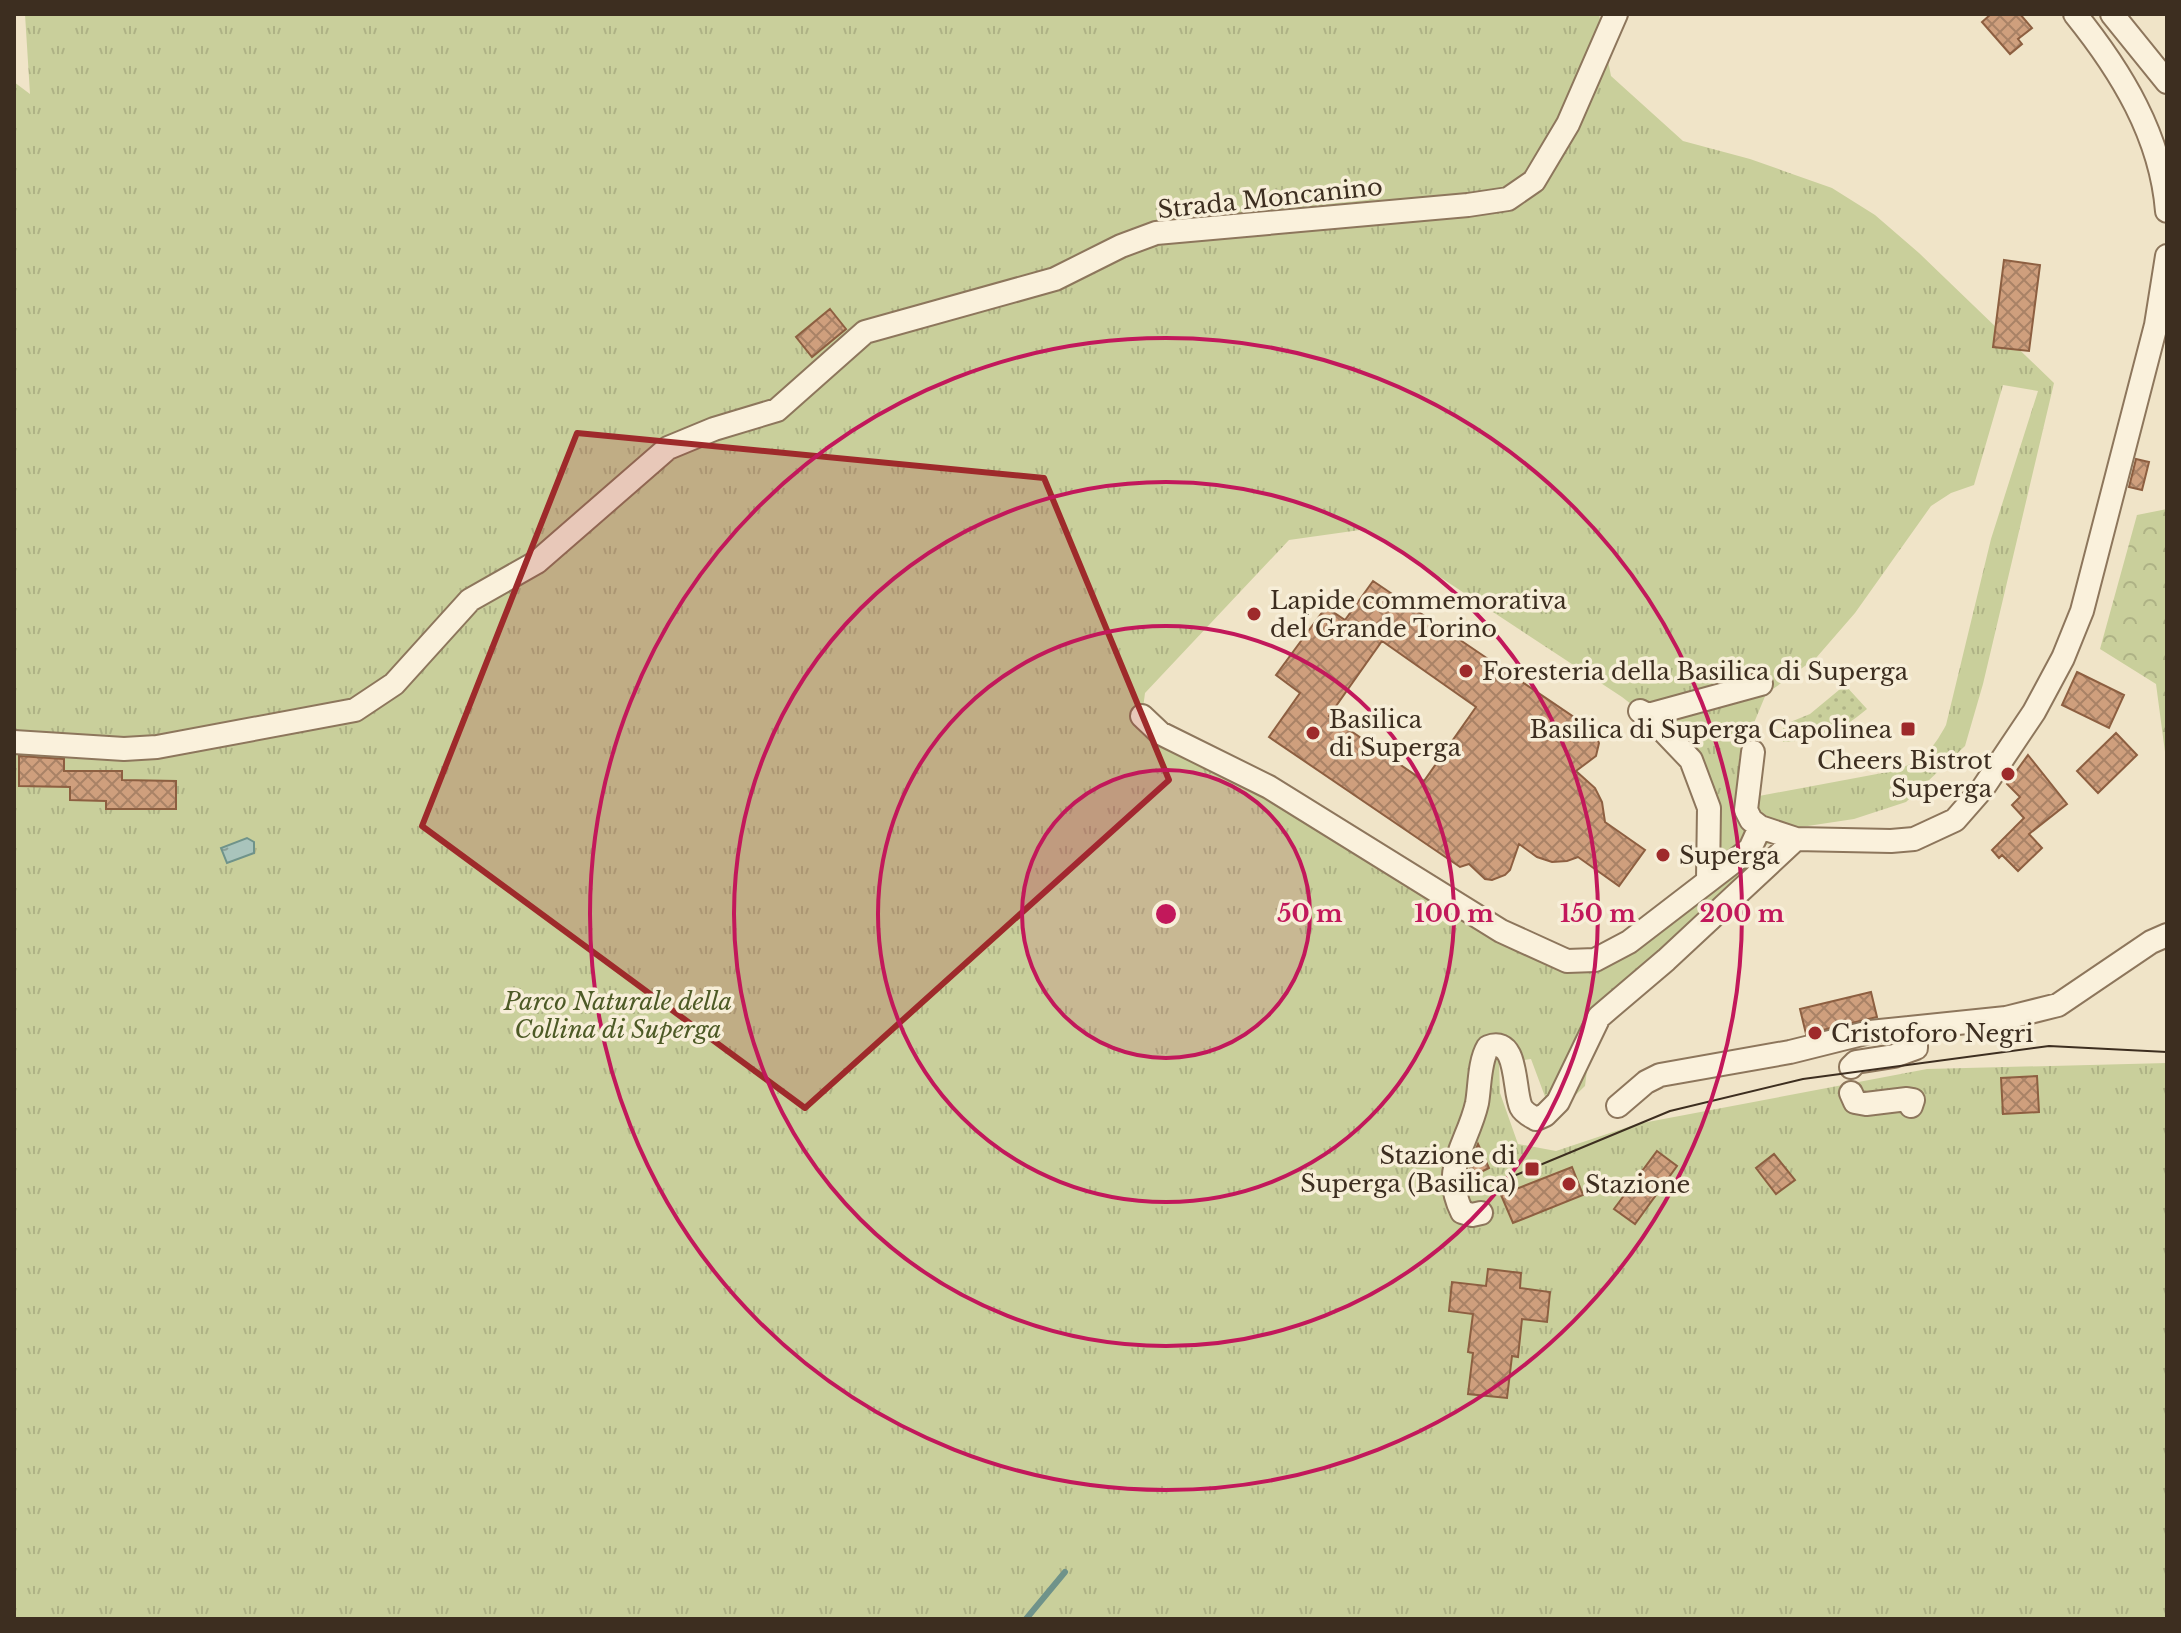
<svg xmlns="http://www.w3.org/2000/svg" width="2181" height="1633" viewBox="0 0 2181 1633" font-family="'Libre Baskerville',serif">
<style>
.grass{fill:url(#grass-dots)}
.forest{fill:url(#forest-crowns)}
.park{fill:url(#park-tufts);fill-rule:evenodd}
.water{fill:url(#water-ripples);stroke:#6f938a;stroke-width:2}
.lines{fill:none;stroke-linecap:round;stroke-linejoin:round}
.stream{stroke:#6f938a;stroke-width:6}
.building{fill:url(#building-cross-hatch);stroke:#8d5f41;stroke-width:2;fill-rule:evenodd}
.street-casing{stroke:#8d765c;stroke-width:26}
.street{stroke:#faf1dc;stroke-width:22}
.tram{stroke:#3d2e20;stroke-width:2}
.marked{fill:#9e2a2b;fill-opacity:0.2;stroke:#9e2a2b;stroke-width:6;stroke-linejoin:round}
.ring{fill:none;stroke:#c2185b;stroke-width:4}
.poi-dot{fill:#9e2a2b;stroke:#f7eed8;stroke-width:3}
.labels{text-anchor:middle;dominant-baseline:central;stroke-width:7;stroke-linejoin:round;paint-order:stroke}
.street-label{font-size:24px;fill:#3d2e20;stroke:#f7eed8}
.poi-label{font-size:24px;fill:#3d2e20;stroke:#f7eed8;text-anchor:start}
.park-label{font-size:24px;font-style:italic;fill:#4d5a26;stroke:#f7eed8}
.centre{fill:#c2185b;stroke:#f7eed8;stroke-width:4}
.ring-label{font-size:24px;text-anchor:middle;font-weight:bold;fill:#c2185b;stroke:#f7eed8;stroke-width:7;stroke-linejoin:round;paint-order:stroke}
</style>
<defs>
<pattern id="grass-dots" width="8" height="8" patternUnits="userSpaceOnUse" patternTransform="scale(2)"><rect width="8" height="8" fill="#c9cf9b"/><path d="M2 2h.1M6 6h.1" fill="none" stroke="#aeb285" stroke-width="1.8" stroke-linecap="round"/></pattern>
<pattern id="forest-crowns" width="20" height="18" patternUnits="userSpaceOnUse" patternTransform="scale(2)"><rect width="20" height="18" fill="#c9cf9b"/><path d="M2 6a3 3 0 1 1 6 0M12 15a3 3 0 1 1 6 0" fill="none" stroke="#aeb285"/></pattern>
<pattern id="park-tufts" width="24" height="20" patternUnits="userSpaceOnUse" patternTransform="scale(2)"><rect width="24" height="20" fill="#c9cf9b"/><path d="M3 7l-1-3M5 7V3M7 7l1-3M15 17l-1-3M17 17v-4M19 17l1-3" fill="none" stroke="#aeb285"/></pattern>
<pattern id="water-ripples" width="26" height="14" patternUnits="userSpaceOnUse" patternTransform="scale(2)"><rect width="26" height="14" fill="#a9c4bc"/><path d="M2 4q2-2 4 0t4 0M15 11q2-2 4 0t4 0" fill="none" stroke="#8ba098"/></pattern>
<pattern id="building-cross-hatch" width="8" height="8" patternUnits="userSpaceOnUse" patternTransform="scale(2)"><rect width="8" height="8" fill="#cf9f7d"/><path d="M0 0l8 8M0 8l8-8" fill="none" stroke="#a98266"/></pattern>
</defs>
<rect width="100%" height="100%" fill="#f0e4c8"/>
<!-- grass -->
<path class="grass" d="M1845,685l22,24c-29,24 -47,31 -84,33v-17l27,-11z"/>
<!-- forest -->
<path class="forest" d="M2167,509v258l-11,-83 -56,-35 37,-134z"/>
<!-- park -->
<path class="park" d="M25,14h1574l12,62 72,65 67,18 82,29 43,27 44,38 135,130 -71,301 -18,62 -59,56 -52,17 -53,8 -35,18 -175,192 -6,49 -27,26 -11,-10 -16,-43 -32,4 1,30 18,51 38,7 81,-27 290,-55 240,-6v556h-2153v-1537l16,12zM2003,385l35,6 -47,148 -45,186c-14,26 -24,36 -53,46l-134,25 -14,-12 -6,-25 27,-65 50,-36 39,-45 76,-107 20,-13 23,-8zM1367,529l255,168 18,14 51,49 17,119 -113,81 -94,-29 -359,-215 3,-23 144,-153z"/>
<!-- water -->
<path class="water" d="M247,838l7,4v11l-27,10 -6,-15z"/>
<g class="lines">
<!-- stream -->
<path class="stream" d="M1026,1619l39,-47"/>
</g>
<!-- building -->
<path class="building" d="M1991,14h29l12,14 -14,11 4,5 -12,10 -28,-32z
M2004,260l36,5 -11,86 -36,-4z
M830,309l16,20 -34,28 -16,-20z
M2136,459l13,3 -7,28 -13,-3z
M1373,581l220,149 6,13 -3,13 -20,15 19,17 7,14 3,20 40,28 -26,36 -41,-29 -11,4 -15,1 -15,-5 -18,-13 -9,26 -5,5 -13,5 -7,-1 -16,-15 -9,3 -191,-130 31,-44 -24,-18 50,-68 19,13zM1382,641l94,66 -52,74 -95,-65z
M2077,672l47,23 -15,33 -47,-23z
M2116,733l21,22 -39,38 -21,-22z
M2028,755l39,49 -38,30 13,14 -24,23 -16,-16 -3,3 -7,-8 32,-32 -12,-13 8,-8 -13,-13z
M19,756l45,3v12h58v9l54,1v28h-70v-8l-36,-1v-13l-51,-1z
M1871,992l6,25 -71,17 -6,-25z
M2037,1076l2,36 -36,2 -2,-36z
M1478,1144l11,24 -20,10 2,-17z
M1657,1151l20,15 -42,58 -21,-15z
M1774,1154l21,26 -19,14 -20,-26z
M1572,1167l11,28 -70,28 -12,-28z
M1488,1269l33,4 -1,15 30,4 -3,30 -25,-3 -4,38 -6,-1 -5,42 -39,-4 5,-41 -5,-1 5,-38 -24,-3 3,-29 34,4z"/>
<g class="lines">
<!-- street casing -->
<g class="street-casing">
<path id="street" d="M2075,14c46,57 86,122 92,197
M2112,14l55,68
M1640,711l8,4 43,45 18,48 -1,71
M1648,715l113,-31
M1142,716l18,17 109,54 232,144 66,30 28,-1 34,-18 121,-93 10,-22
M14,742l110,7 33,-2 198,-37 39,-26 76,-84 67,-38 131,-114 46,-19 63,-19 88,-78 190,-53 66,-33 35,-13 312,-28 40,-6 26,-18 34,-57 48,-110
M1753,752l-7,58 5,10 9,7 36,12 95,2 23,-2 41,-19 28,-32 51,-76 29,-54 19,-47 74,-286 11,-69
M1851,1067l5,-5 38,-6 22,-8v-10l-8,-10
M1851,1093l4,9 11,2 41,-5 6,1 -2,6
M1618,1106l28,-24 14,-7 130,-23 80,-20 136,-14 52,-13 93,-63 16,-7
M1481,1213l-9,2 -10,-3c-22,-44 6,-68 15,-109 3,-17 2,-41 11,-56 31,-12 25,44 33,60 3,6 10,9 15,12l9,-4 13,-13 41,-85 67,-57 130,-121"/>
</g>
<!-- street -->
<use href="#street" class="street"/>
<!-- tram -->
<path class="tram" d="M1516,1175l154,-64 133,-32 246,-33 118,6"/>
</g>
<!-- marked area -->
<path class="marked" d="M577,433l467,45 125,302 -364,328 -383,-282z"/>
<!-- distance rings -->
<circle cx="1166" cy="914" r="144" fill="#c2185b" fill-opacity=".12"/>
<g class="ring">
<circle cx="1166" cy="914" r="144"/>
<circle cx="1166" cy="914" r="288"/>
<circle cx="1166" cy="914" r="432"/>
<circle cx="1166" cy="914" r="576"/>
</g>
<!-- markers -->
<g class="poi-dot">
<circle cx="1254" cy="614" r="8"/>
<circle cx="1466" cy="671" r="8"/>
<rect x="1900" y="721" width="16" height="16" rx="4"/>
<circle cx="1313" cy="733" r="8"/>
<circle cx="2008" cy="774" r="8"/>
<circle cx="1663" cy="855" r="8"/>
<circle cx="1815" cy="1033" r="8"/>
<rect x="1524" y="1161" width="16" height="16" rx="4"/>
<circle cx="1569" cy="1184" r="8"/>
</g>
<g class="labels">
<!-- street labels -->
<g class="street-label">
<text transform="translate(1270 198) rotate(-6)">Strada Moncanino</text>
</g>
<!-- poi labels -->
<g class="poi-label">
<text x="1270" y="600">Lapide commemorativa<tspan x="1270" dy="28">del Grande Torino</tspan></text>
<text x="1482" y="671">Foresteria della Basilica di Superga</text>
<text x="1329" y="719">Basilica<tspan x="1329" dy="28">di Superga</tspan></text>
<text x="1892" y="729" text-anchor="end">Basilica di Superga Capolinea</text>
<text x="1992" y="760" text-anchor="end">Cheers Bistrot<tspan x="1992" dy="28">Superga</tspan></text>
<text x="1679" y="855">Superga</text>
<text x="1831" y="1033">Cristoforo Negri</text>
<text x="1516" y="1155" text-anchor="end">Stazione di<tspan x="1516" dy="28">Superga (Basilica)</tspan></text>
<text x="1585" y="1184">Stazione</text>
</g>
<!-- park labels -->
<g class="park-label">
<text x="618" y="1001">Parco Naturale della<tspan x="618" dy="28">Collina di Superga</tspan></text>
</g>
</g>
<circle cx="1166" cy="914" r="12" class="centre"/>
<g class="ring-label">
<text x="1310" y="922">50 m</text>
<text x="1454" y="922">100 m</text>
<text x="1598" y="922">150 m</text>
<text x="1742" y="922">200 m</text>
</g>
<!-- border -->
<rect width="2181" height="1633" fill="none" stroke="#3d2e20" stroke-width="32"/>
</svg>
